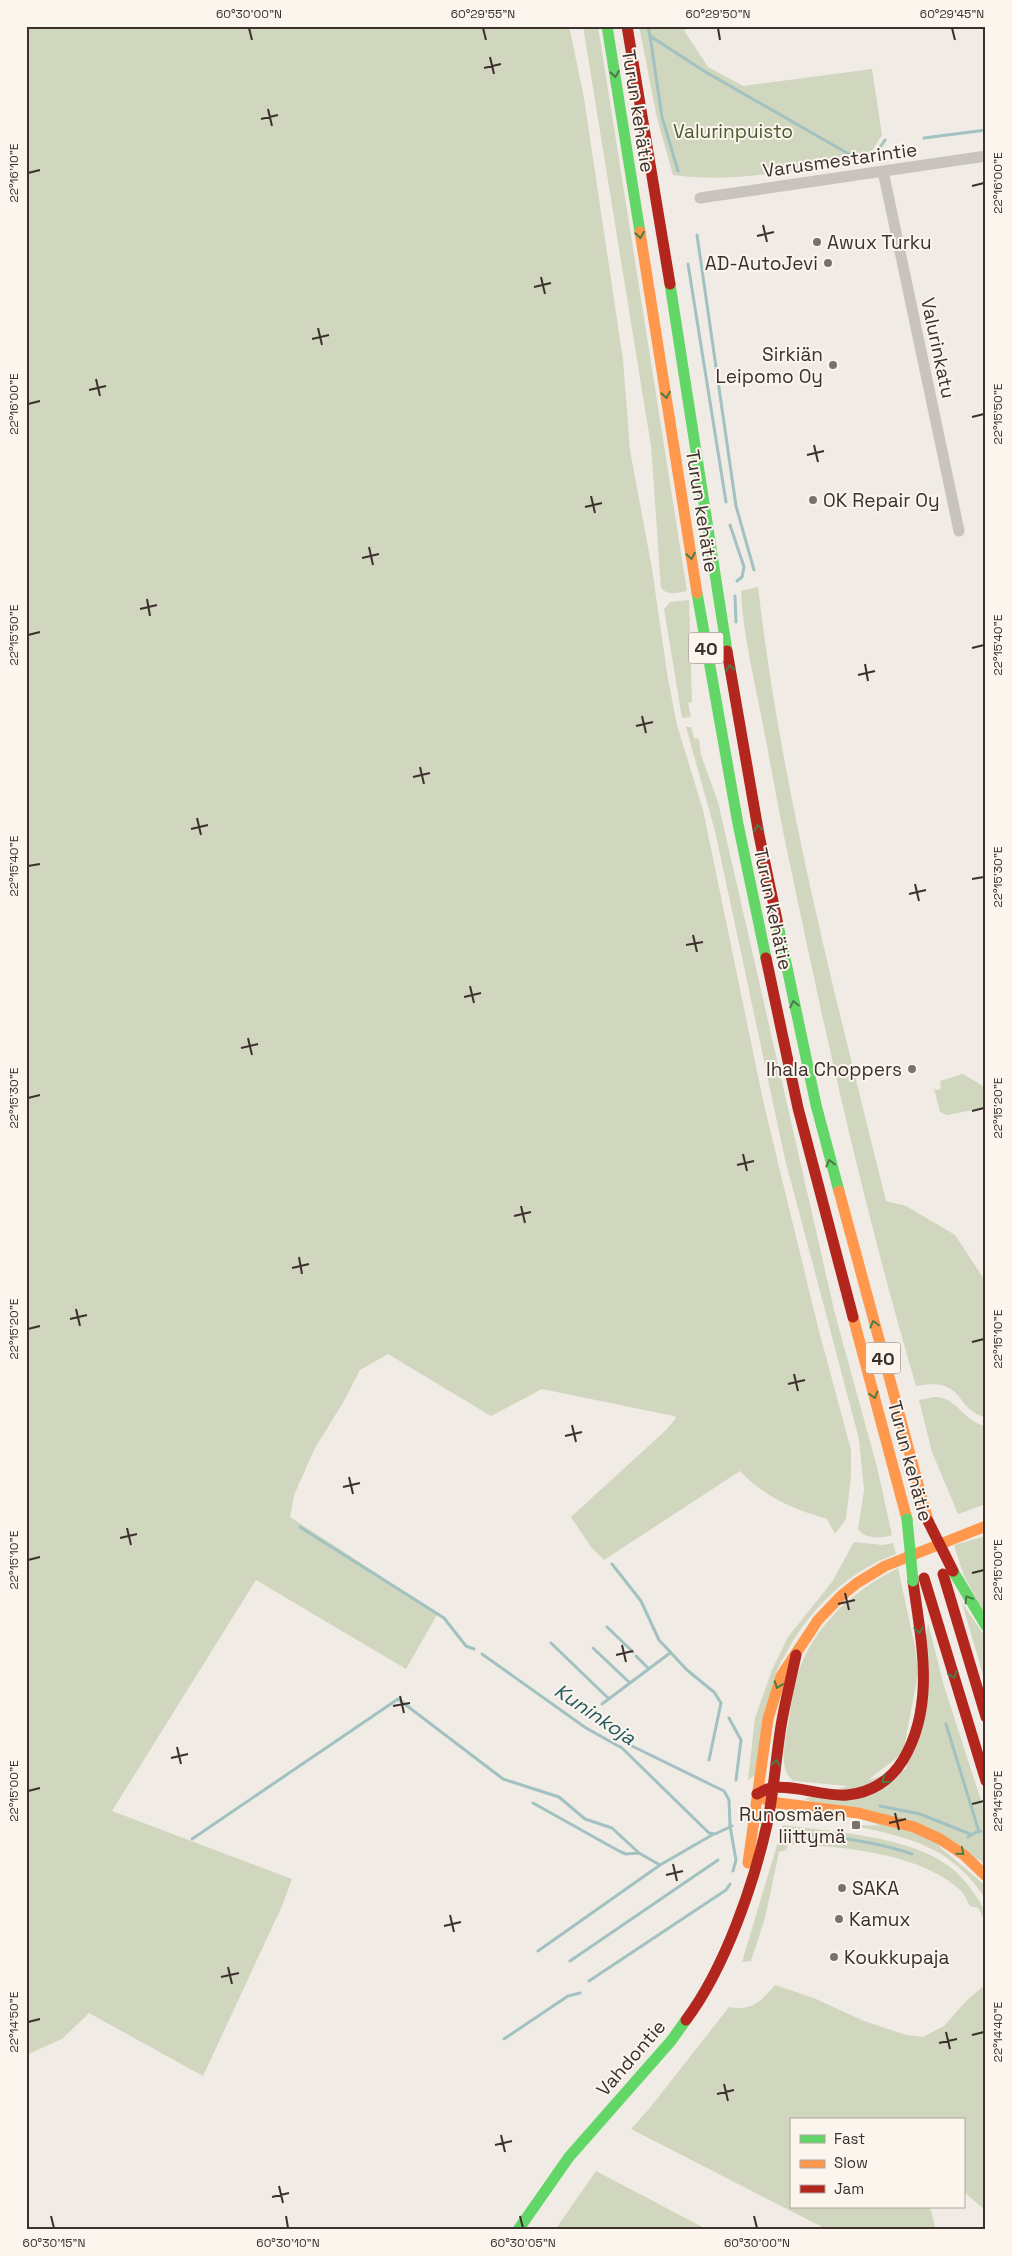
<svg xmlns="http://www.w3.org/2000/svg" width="1012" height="2256" viewBox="0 0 1012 2256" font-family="'Space Grotesk',sans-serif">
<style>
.green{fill:#d1d6bf}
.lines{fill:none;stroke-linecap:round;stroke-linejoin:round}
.stream{stroke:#a1c2c1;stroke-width:3}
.street{stroke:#c9c3be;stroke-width:11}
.fast{stroke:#63d668;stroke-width:11}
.slow{stroke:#ff974d;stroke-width:11}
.jam{stroke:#b3261e;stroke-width:11}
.fast-bridge{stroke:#63d668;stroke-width:11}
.jam-bridge{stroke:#b3261e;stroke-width:11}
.oneway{stroke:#4d7b46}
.ticks{fill:none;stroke:#3b302b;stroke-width:2}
.poi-dot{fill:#7a716c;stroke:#fbf5ee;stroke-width:2}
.labels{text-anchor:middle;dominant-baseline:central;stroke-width:4;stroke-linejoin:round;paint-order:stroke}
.shield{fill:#fbf5ee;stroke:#756b66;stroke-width:1}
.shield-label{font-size:18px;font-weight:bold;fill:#3b302b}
.street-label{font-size:19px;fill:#3b302b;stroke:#fbf5ee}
.park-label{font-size:19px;fill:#4a5a2e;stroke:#fbf5ee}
.poi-label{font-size:19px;fill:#3b302b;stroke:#fbf5ee;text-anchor:start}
.water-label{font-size:20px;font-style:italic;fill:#1f5a5e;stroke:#fbf5ee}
.neatline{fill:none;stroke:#3b302b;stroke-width:2}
.ticks-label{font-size:12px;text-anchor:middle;fill:#3b302b}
</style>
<rect width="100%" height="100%" fill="#f0ebe5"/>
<!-- green -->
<path class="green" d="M26,26h543l15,72 39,262 7,90 22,119 16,110 9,46 26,85 61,295 54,222 33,123v26l-5,43 -11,15 -8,-15c-33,-10 -63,-22 -87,-48l-136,89 -13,-13 -20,-30 95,-87 10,-12 -2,-2 -132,-27 -51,27 -103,-62 -28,16 -16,31 -29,47 -21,47 -4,22 148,96 -32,56 -150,-89 -144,231 180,68 -10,27 -79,170 -114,-63 -27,26 -36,16z
M583,26h15l89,565c-9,2 -19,5 -26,-3l-10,-142z
M639,26h45l1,6 23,35 35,19 129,-17 10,66 -15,24c-64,9 -130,25 -194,16l-16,-57z
M758,587c24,208 78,411 128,614l20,5 49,29 31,47v135c-33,-7 -19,-41 -70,-31 -50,-170 -89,-343 -125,-517 -11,-49 -19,-99 -29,-149 -8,-43 -19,-85 -21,-129z
M689,600l3,102 -4,1 3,14 -9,1 -18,-109 6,-7z
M686,727h5l3,11 5,1 2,16 17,47 117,512 42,153 15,68c-11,4 -27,4 -34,-6l6,-39 -5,-51 -74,-280 -70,-328z
M963,1074l23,14v17l-3,3 -36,7 -7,-3 -6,-24 2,2 5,-1 -1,-8z
M934,1397c23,-1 30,26 52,29v78l-28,10 -26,-62 -13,-52z
M986,1536v81l-22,-41 -10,-31z
M854,1542l29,3 10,-2 3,11c-48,17 -86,55 -110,99 -3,6 -8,13 -10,20 -10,32 -14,69 -21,102l-7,5 7,-62 17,-48 16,-33 44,-55z
M898,1568l17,79 3,27 -15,79 -44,34 -66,-6c-14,-13 -9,-34 -6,-51 3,-15 4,-30 8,-45 12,-54 56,-93 103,-117z
M962,1603l24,35v47z
M928,1623l16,63 42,130v51l-6,-7 -176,-61 102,-30z
M783,1825c50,7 127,11 167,42 8,6 15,14 21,22 9,13 15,19 15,34l-8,-15 -8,-2c-3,-5 -5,-12 -10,-16 -39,-37 -121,-44 -172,-46l-2,6 -7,2 -14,66 -14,43 -9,1z
M858,1825l34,1 36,11 58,49v14c-31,-50 -72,-62 -127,-73z
M986,1984v227l-23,-20v-71h-172v87h139l6,23h-108l-197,-101 18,-20 80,-102c22,4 32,-5 46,-22l41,14 48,22 42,14 17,2 21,-11 23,-26z
M596,2171l112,59h-153z"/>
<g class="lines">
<!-- stream -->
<path class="stream" d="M648,26l2,10
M924,138l62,-8
M678,171l-16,-54 -12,-81 54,35 150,86 22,-4 9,-13
M697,235l39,271 18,64
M688,264l38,238
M730,525l14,42 -2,10 -5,4
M735,596l1,26
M300,1527l144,91 22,28 8,3
M612,1564l29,37 18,39 28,30 27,22 7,11 -12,57
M607,1627l26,25
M551,1643l57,55
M593,1648l37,35
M482,1654l104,74 36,20 87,85 6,1 17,-8
M636,1656l13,13
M602,1704l68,-51
M729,1718l12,22 -5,40
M946,1724l33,108
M632,1746l92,45 5,9
M729,1800l1,26 6,34 -3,11
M533,1803l86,48 7,3 13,-1
M880,1806l40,8 50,20
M788,1832c42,5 85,8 124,22
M968,1837l8,-5 5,-1
M192,1839l206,-140 105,80 56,18 26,22 27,9 27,25 21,12
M538,1951l122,-86 52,-30
M570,1961l148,-101
M589,1981l137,-91 4,-6
M504,2039l64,-43 12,-3"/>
<!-- street -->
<path class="street" d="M883,171l76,360
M700,198l286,-42"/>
<!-- fast -->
<path class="fast" d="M607,26l33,206
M670,284l57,367
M697,593l41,231 28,134
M778,925l38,180 23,86
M953,1571l33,55
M518,2230l51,-73 102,-116 15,-21"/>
<!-- slow -->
<path class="slow" d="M640,232l57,361
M839,1191l89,330
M853,1317l54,202
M757,1794l13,8 88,11 56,14 26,12 24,16 22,21
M748,1863l20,-144 13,-43 37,-56 23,-24 16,-13 28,-17 101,-40"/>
<!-- jam -->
<path class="jam" d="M627,26l43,258
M727,651l32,184 19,90
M766,958l32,150 55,209
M943,1574l43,143
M924,1578l62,203
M757,1794c4,-2 9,-5 14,-6 21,-4 53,9 76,7 24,-2 44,-15 56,-35 33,-55 18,-119 10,-179
M686,2020c39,-52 68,-136 82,-200 6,-31 8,-63 13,-94 4,-24 10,-47 15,-71"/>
<!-- fast-bridge -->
<path class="fast-bridge" d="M907,1519l6,62"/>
<!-- jam-bridge -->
<path class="jam-bridge" d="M928,1521l25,50"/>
</g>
<!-- one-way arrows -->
<defs><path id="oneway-chevron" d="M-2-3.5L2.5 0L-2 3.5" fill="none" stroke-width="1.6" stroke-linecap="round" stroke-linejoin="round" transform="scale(1.25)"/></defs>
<g class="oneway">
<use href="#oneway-chevron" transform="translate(615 74) rotate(81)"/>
<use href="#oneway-chevron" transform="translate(640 235) rotate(81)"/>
<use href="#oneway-chevron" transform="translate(666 395) rotate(81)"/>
<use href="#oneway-chevron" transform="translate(691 556) rotate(81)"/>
<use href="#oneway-chevron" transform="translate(730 668) rotate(-100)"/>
<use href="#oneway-chevron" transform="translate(758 828) rotate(-100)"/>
<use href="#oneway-chevron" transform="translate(794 1004) rotate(-102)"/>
<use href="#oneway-chevron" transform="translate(830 1163) rotate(-104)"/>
<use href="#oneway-chevron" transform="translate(874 1324) rotate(-105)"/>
<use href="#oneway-chevron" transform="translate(874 1395) rotate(75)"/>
<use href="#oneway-chevron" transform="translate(968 1599) rotate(-122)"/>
<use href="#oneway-chevron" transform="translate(919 1630) rotate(83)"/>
<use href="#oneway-chevron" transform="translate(953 1675) rotate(73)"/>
<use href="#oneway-chevron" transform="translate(778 1685) rotate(110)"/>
<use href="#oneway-chevron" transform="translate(776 1763) rotate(-82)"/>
<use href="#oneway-chevron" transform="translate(885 1780) rotate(143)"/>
<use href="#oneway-chevron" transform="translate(961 1852) rotate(39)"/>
</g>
<!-- ticks -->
<path class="ticks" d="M249,28l3,12M483,28l3,12M718,28l2,12M952,28l3,12M490,57l4,17M484,68l17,-4M268,109l4,17M261,119l17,-4M28,173l12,-3M972,186l12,-3M763,225l4,17M757,236l17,-4M541,277l4,17M534,287l17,-4M318,328l4,17M312,339l17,-4M96,379l4,17M89,390l17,-4M28,404l12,-3M972,417l12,-3M814,445l4,17M807,455l17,-4M591,496l4,17M585,507l17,-4M369,547l4,18M362,558l17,-4M147,599l3,17M140,609l17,-4M28,635l12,-3M972,648l12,-3M865,664l3,17M858,675l17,-4M642,716l4,17M636,726l17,-4M420,767l4,17M413,777l17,-4M197,818l4,17M191,829l17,-4M28,866l12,-2M972,879l12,-2M915,884l4,17M909,894l17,-4M693,935l4,17M686,945l17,-3M470,986l4,17M464,997l17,-4M248,1038l4,17M241,1048l17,-4M28,1098l12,-3M972,1111l12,-3M743,1154l4,17M737,1165l17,-4M521,1206l4,17M514,1216l17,-4M299,1257l3,17M292,1268l17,-4M76,1309l4,17M70,1319l17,-4M28,1329l12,-3M972,1342l12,-3M794,1374l4,17M788,1384l17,-4M572,1425l4,17M565,1436l17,-4M349,1477l4,17M343,1487l17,-4M127,1528l4,17M120,1538l17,-4M28,1560l12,-3M972,1573l12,-3M845,1593l4,17M838,1604l17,-4M622,1645l4,17M616,1655l17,-4M400,1696l4,17M393,1706l17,-3M177,1747l4,17M171,1758l17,-4M28,1791l12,-3M972,1804l12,-3M895,1813l4,17M889,1823l17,-4M673,1864l4,17M666,1875l17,-4M450,1915l4,17M444,1926l17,-4M228,1967l4,17M221,1977l18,-4M28,2022l12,-3M946,2032l4,17M972,2035l12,-3M939,2043l18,-4M724,2084l4,17M717,2094l17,-4M501,2135l4,17M495,2145l17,-4M279,2186l4,17M272,2197l17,-4M51,2216l3,12M286,2216l2,12M520,2216l3,12M754,2216l3,12"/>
<!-- markers -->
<g class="poi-dot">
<circle cx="817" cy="242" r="5"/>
<circle cx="828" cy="263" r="5"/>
<circle cx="833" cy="365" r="5"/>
<circle cx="813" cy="500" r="5"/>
<circle cx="912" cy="1069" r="5"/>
<rect x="851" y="1820" width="10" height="10" rx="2.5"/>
<circle cx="842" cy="1888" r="5"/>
<circle cx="839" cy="1919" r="5"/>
<circle cx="834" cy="1957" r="5"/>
</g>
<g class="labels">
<!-- shield labels -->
<g class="shield">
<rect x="688.5" y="632.5" width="35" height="31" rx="4"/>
<rect x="865.5" y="1342.5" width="35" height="31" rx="4"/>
</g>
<g class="shield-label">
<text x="706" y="648">40</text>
<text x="883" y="1358">40</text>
</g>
<!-- street labels -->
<g class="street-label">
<text transform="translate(638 111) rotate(81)">Turun kehätie</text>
<text transform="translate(840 160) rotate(-8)">Varusmestarintie</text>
<text transform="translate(938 348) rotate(78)">Valurinkatu</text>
<text transform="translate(702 511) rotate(81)">Turun kehätie</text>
<text transform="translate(773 909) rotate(78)">Turun kehätie</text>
<text transform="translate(910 1461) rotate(75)">Turun kehätie</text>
<text transform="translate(631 2058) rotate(-49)">Vahdontie</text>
</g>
<!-- park labels -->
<g class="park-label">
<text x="733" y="131">Valurinpuisto</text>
</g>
<!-- poi labels -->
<g class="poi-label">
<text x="827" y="242">Awux Turku</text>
<text x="818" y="263" text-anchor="end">AD-AutoJevi</text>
<text x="823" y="354" text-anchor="end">Sirkiän<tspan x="823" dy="22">Leipomo Oy</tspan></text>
<text x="823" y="500">OK Repair Oy</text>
<text x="902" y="1069" text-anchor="end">Ihala Choppers</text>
<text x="846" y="1814" text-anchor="end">Runosmäen<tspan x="846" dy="22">liittymä</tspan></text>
<text x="852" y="1888">SAKA</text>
<text x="849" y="1919">Kamux</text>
<text x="844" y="1957">Koukkupaja</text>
</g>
<!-- water labels -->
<g class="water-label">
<text transform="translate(595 1714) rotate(34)">Kuninkoja</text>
</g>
</g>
<!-- border -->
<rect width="1012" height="2256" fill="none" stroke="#fbf5ee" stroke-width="55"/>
<!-- legend -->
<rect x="790" y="2118" width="175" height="90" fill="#fbf5ee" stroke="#aea6a0"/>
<rect x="800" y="2135" width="25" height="8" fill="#63d668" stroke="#aea6a0"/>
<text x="834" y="2144" font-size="15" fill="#3b302b">Fast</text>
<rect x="800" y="2160" width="25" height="8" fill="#ff974d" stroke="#aea6a0"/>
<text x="834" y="2168" font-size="15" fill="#3b302b">Slow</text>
<rect x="800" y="2185" width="25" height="8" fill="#b3261e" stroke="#aea6a0"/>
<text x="834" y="2194" font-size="15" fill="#3b302b">Jam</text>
<rect x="28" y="28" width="956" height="2200" class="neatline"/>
<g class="ticks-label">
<text x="249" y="18">60°30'00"N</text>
<text x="483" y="18">60°29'55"N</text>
<text x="718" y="18">60°29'50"N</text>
<text x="952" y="18">60°29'45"N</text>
<text transform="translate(14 173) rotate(-90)" y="4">22°16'10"E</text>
<text transform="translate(998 183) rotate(-90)" y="4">22°16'00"E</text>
<text transform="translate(14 404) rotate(-90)" y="4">22°16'00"E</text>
<text transform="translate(998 414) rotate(-90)" y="4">22°15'50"E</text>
<text transform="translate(14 635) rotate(-90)" y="4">22°15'50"E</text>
<text transform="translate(998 645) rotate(-90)" y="4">22°15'40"E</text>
<text transform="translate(14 866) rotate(-90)" y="4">22°15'40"E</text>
<text transform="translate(998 877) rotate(-90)" y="4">22°15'30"E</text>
<text transform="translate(14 1098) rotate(-90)" y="4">22°15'30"E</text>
<text transform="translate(998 1108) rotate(-90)" y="4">22°15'20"E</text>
<text transform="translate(14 1329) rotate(-90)" y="4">22°15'20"E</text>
<text transform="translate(998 1339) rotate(-90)" y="4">22°15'10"E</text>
<text transform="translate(14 1560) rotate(-90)" y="4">22°15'10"E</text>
<text transform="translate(998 1570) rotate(-90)" y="4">22°15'00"E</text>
<text transform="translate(14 1791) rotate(-90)" y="4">22°15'00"E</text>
<text transform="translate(998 1801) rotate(-90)" y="4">22°14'50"E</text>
<text transform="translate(14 2022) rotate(-90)" y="4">22°14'50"E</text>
<text transform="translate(998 2032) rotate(-90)" y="4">22°14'40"E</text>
<text x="54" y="2247">60°30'15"N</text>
<text x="288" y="2247">60°30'10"N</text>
<text x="523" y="2247">60°30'05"N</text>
<text x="757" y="2247">60°30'00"N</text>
</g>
</svg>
